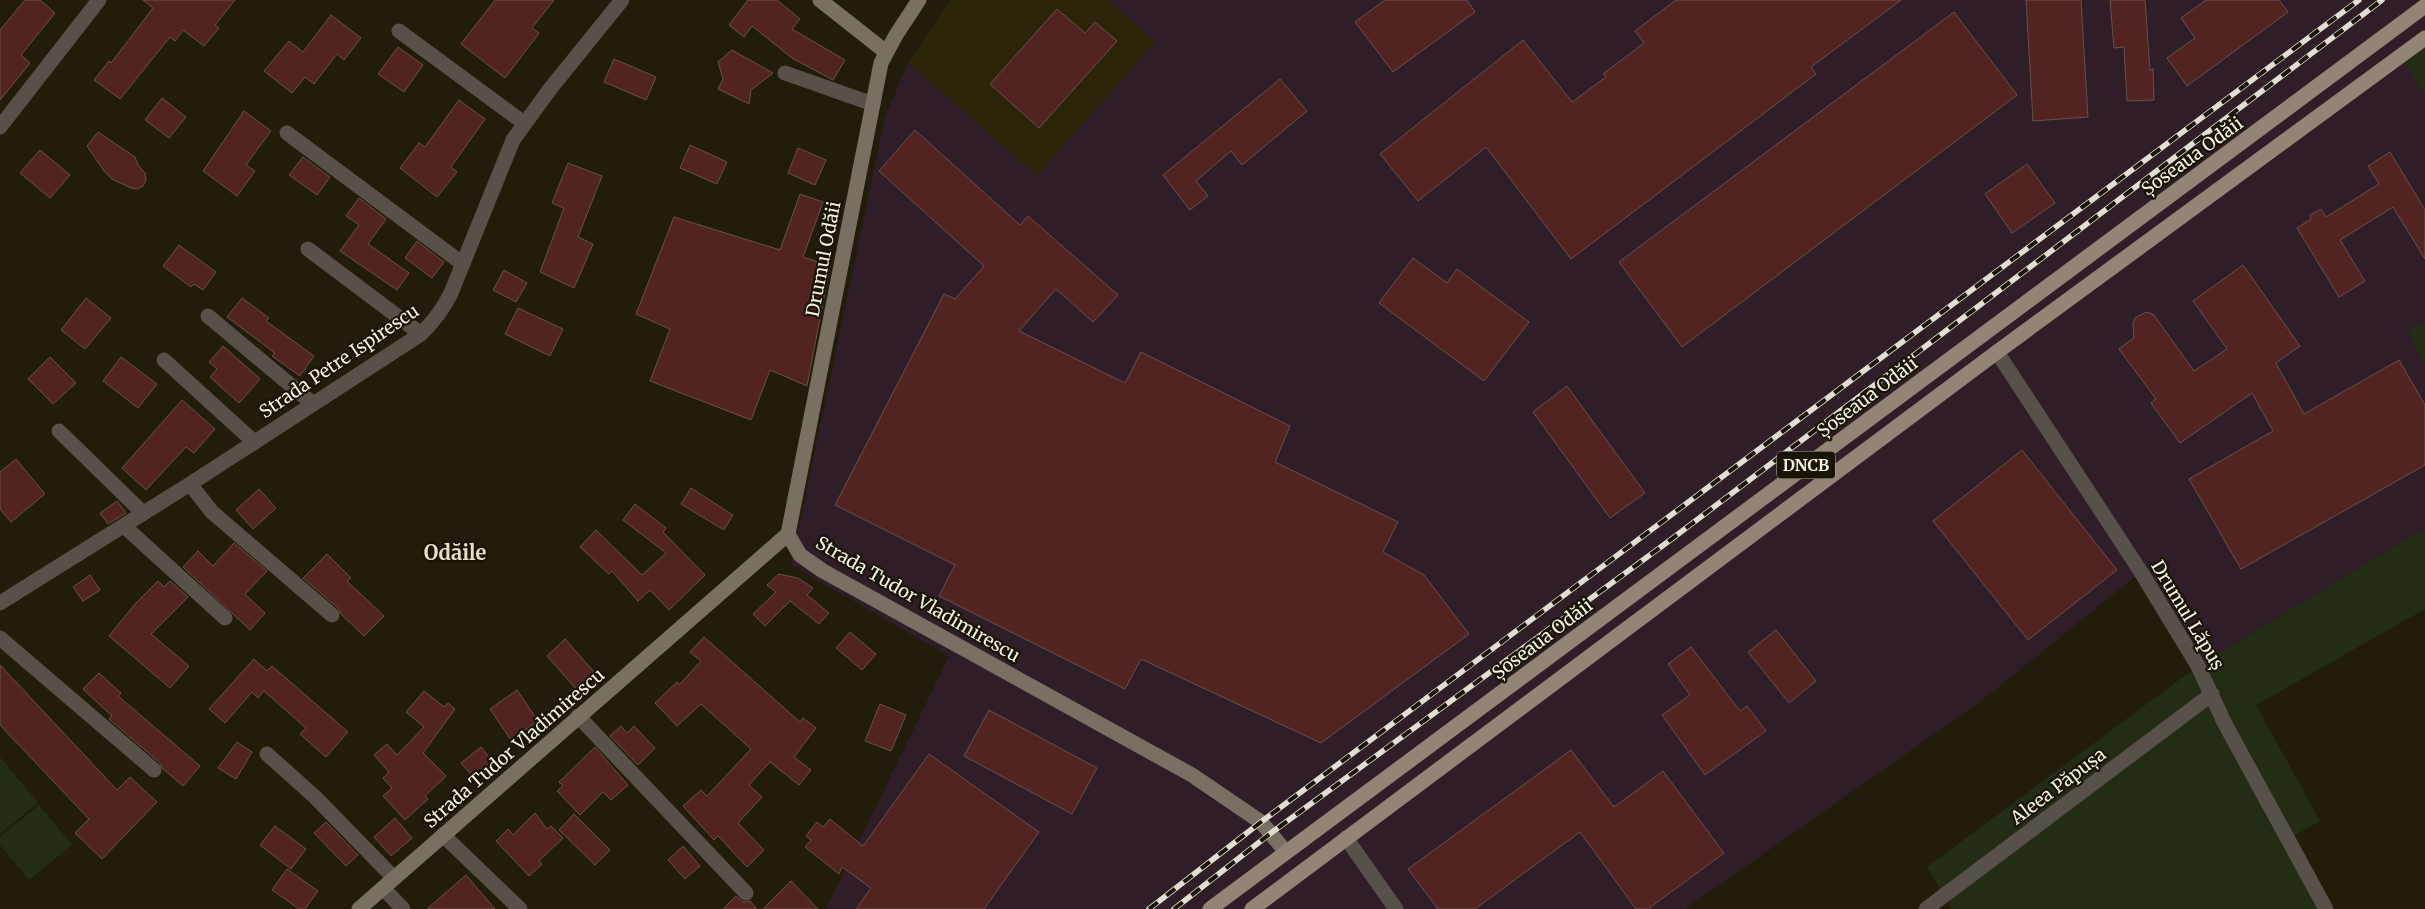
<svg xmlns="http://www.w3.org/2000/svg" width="2425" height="909" viewBox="0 0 2425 909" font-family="Merriweather,serif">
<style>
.built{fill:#2b2409}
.industrial{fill:#2f1e28}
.green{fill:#232d16}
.building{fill:#522421;stroke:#68504e}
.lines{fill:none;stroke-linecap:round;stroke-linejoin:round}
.street{stroke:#58514a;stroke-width:15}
.secondary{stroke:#796f63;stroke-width:15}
.primary{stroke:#938576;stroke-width:15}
.rail-casing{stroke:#e2ded2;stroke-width:5.5}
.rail{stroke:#191403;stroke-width:4;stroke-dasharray:11;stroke-linecap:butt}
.labels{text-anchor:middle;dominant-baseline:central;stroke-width:4.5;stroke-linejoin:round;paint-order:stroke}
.shield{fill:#191403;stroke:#b4b1a3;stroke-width:1}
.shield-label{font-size:16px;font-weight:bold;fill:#f7f4e8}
.street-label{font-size:18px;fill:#f7f4e8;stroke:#191403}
.quarter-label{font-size:20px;font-weight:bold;fill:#e5dfc7;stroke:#191403}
</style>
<rect width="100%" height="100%" fill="#221d0a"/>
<!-- built -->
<path class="built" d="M950,0h158l47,41 -118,136 -129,-114z"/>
<!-- industrial -->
<path class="industrial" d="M1108,0h1317v38l-25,18 25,40v224l-18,11 18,32v165l-227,138 -57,-94 -160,129 -296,208h-859l123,-253 -158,-91 94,-448 23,-54 129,113 118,-134z"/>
<!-- green -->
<path class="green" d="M2425,38v58l-25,-40z
M2425,320v43l-18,-32z
M2425,528v81l-169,96 64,116 -32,18 38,70h-374l-25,-42 271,-201z
M0,757l38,46 -38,31z
M39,805l33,40 -43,35 -29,-35v-8z"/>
<!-- building -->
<path class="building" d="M25,0h15l15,13 -34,42 9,8 -30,37v-70z
M143,0h92l-20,25 4,3 -15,18 -21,-16 -8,11 -5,-4 -50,62 -26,-19 15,-19 2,2 42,-55z
M495,0h59l-22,28 7,5 -34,45 -44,-34z
M748,0h29l23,19 -8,10 53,31 -12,20 -41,-22 -40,-32 -8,11 -15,-12z
M1385,0h82l8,12 -82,60 -38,-50z
M1676,0h225l-90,67 5,7 -245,185 -85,-112 -68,54 -38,-47 143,-114 49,62 34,-25 -3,-3 41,-31 -9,-12z
M2026,0h55l7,117 -55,4z
M2110,0h35l5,71 3,-3 1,32 -27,1 -3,-54 -10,1z
M2206,0h73l9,12 -101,74 -20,-28 28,-20 -14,-20z
M1057,9l28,24 10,-11 22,19 -78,87 -49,-44z
M1954,12l63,83 -335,252 -63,-85z
M331,15l30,23 -17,22 -7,-6 -23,30 -9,-7 -13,16 -28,-22 25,-30 14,11z
M398,47l25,18 -19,27 -26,-18z
M732,50l41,23 -22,17 -2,14 -31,-15 5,-10 -5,-17z
M614,59l42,18 -10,23 -42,-18z
M1280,79l27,32 -65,54 -11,-14 -35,30 12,15 -18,14 -27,-35z
M162,98l24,19 -17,21 -24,-18z
M459,100l26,19 -34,48 6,5 -20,25 -37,-29 19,-25 6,4z
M244,111l27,20 -25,34 9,6 -18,25 -34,-25z
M915,130l105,95 8,-9 90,79 -25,27 -37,-33 -37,42 106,52 16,-31 149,74 -15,36 123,60 -15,30 41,23 45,59 -148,109 -180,-84 -16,30 -186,-93 16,-31 -120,-60 109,-211 11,5 29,-33 -105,-95z
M98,132l37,25 3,8 7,8 1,7 -3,6 -6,3 -6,-1 -19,-9 -8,-8 -17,-25z
M690,145l37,17 -10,22 -37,-16z
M798,148l28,12 -11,25 -27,-12z
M40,150l30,25 -20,23 -30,-25z
M2390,152l35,58v49l-32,-52 -53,33 25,41 -26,16 -42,-69 14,-9 -1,-4 11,-6 5,8 53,-33 -11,-18z
M303,157l27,20 -13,18 -28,-20z
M568,163l34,13 -24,61 15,7 -19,44 -34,-16 24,-64 -12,-5z
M2027,164l28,39 -43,30 -27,-39z
M800,194l23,8 -20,55 27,9 -23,120 -37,-16 -19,50 -101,-39 20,-52 -34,-15 38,-97 106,33z
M359,198l27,21 -18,25 41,29 -12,17 -57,-39 19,-26 -13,-9z
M417,241l27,21 -12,16 -27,-20z
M179,245l37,27 -13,18 -9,-6 -3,3 -28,-21z
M1413,258l34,25 10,-14 72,53 -45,59 -105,-78z
M2243,265l57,81 -24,17 28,51 95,-54 26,45v60l-184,104 -52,-90 84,-48 -21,-38 -72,50 -29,-40 5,-4 -37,-50 15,-11 -1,-14 2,-6 11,-6 7,2 41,57 33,-22 -34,-48z
M504,270l23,13 -11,19 -23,-12z
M86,298l25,20 -26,31 -24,-19z
M242,298l27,20 -3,3 48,35 -14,20 -28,-20 3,-3 -48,-36z
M518,308l45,21 -13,27 -45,-22z
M223,346l37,33 -21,24 -29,-26 7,-8 -8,-7z
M50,357l26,26 -23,21 -25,-25z
M121,357l36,27 -19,24 -35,-27z
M1567,386l78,107 -35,25 -77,-106z
M182,400l33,29 -21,24 -8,-6 -40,43 -24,-22z
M2022,450l95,120 -89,70 -95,-119z
M16,459l29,35 -34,28 -11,-13v-37z
M691,488l42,27 -9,15 -43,-26z
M259,489l17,19 -23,21 -17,-19z
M117,501l9,12 -18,11 -8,-11z
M635,504l31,24 -3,4 42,43 -36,35 -19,-20 -12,11 -26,-30 -3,3 -29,-27 16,-17 46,45 24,-22 -43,-33z
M234,543l33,28 -22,23 20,19 -15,17 -67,-63 15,-16 15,15z
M327,554l24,24 -4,3 37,35 -20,20 -23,-22 -3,-6 -35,-30z
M779,574l19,4 15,10 -6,7 22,18 -10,11 -29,-23 -25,25 -12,-12 23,-22 -9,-7z
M90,575l10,15 -17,11 -10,-14z
M158,581l6,6 6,-6 18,16 -37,37 38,32 -19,22 -61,-52 26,-32z
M1776,630l40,51 -27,22 -41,-51z
M850,632l26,22 -14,16 -26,-22z
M704,637l96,85 3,-4 13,10 -22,29 17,13 -12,15 -29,-23 -21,23 13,12 -24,26 26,27 -17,17 -29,-31 -4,4 -31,-34 18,-16 6,6 44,-47 -50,-45 -24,22 -22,-23 22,-21 2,3 22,-24 -11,-9z
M565,639l30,34 -18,17 -30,-34z
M1691,647l49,64 7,-5 19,25 -61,44 -43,-60 28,-20 -22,-31z
M254,659l13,12 5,-5 76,66 -22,25 -26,-23 6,-6 -42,-37 -6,7 -6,-6 -27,31 -16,-14z
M0,665l117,125 13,-13 27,25 -55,57 -27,-26 14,-14 -89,-94z
M99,673l22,20 -3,3 82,70 -17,20 -20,-17 -3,-6 -51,-44 3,-3 -29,-27z
M517,690l21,31 -27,19 -21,-31z
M424,691l20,16 4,-4 7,6 -32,44 23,23 -21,20 3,3 -23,21 -22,-24 9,-8 -9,-10 6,-6 -15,-17 13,-11 10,11 27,-28 -18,-15z
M880,704l26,11 -15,36 -26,-10z
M989,710l108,58 -25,46 -108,-58z
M621,726l6,7 7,-7 21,22 -17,17 -28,-29z
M237,742l15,10 -16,27 -18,-11z
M481,747l13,16 -18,17 -15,-17z
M595,747l33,38 -17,15 -8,-8 -23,23 -23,-24 6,-5 -4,-4z
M1571,750l43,57 49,-36 61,82 -76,56h-12l-56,-77 -105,77h-37l-30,-40z
M929,754l110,78 -55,77h-128l15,-21 -29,-21 -3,7 -34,-27 6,-7 -5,-4 11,-14 6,5 7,-8 33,27z
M535,813l12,16 4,-3 12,12 -24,23 3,3 -13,12 -33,-35 12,-12 5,6z
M574,814l36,36 -15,15 -36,-35z
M395,818l17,20 -21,18 -17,-19z
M326,822l32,33 -12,11 -32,-33z
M275,826l31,23 -15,20 -31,-24z
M683,846l17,20 -15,13 -17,-19z
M287,869l31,22 -13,18h-6l-27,-19z
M466,875l29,34h-68z
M791,881l27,28h-55z
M736,896l7,6 7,-1 7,8h-34z"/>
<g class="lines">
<!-- street -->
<path class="street" d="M399,31l125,92
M785,73l88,31
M0,127l99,-127
M287,133l176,131
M308,249l113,85
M208,316l104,87
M1997,352l144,220 57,94 27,58 101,185
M164,360l89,81
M59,431l84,82
M190,484l22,28 120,103
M124,526l101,92
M0,603l190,-119 231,-150c13,-13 22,-24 30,-41l62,-153 37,-51 72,-89
M0,638l154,132
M578,716l168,177
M267,754l48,43 79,81
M443,835l77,74
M1346,838l50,71
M383,888l20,21
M1926,909l286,-215"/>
<!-- secondary -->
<path class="secondary" d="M820,0l66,52
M788,534l12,21 23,16 369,204 69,47 25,30
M788,534l93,-471 15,-28 23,-35
M359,909l429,-375"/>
<!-- primary -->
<path class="primary" d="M1210,909l1215,-903
M1252,909l745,-557 428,-314"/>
<!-- rail casing -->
<g class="rail-casing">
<path id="rail" d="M1149,909l112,-87 1098,-822
M1174,909l97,-76 398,-292 713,-541"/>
</g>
<!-- rail -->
<use href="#rail" class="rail"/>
</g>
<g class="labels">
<!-- shield labels -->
<rect class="shield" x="1777" y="451.5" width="58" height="27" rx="4"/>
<g class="shield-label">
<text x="1806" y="465">DNCB</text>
</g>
<!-- street labels -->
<g class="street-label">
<text transform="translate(2192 156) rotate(-36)">Șoseaua Odăii</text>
<text transform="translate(823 259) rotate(-79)">Drumul Odăii</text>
<text transform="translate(339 361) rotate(-34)">Strada Petre Ispirescu</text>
<text transform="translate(1867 397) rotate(-37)">Șoseaua Odăii</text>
<text transform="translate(918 599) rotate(30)">Strada Tudor Vladimirescu</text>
<text transform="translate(2188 615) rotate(59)">Drumul Lăpuș</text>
<text transform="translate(1542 639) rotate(-37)">Șoseaua Odăii</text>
<text transform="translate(514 748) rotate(-41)">Strada Tudor Vladimirescu</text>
<text transform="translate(2058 786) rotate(-37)">Aleea Păpușa</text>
</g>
<!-- quarter labels -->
<g class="quarter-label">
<text x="455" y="552">Odăile</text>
</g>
</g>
</svg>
